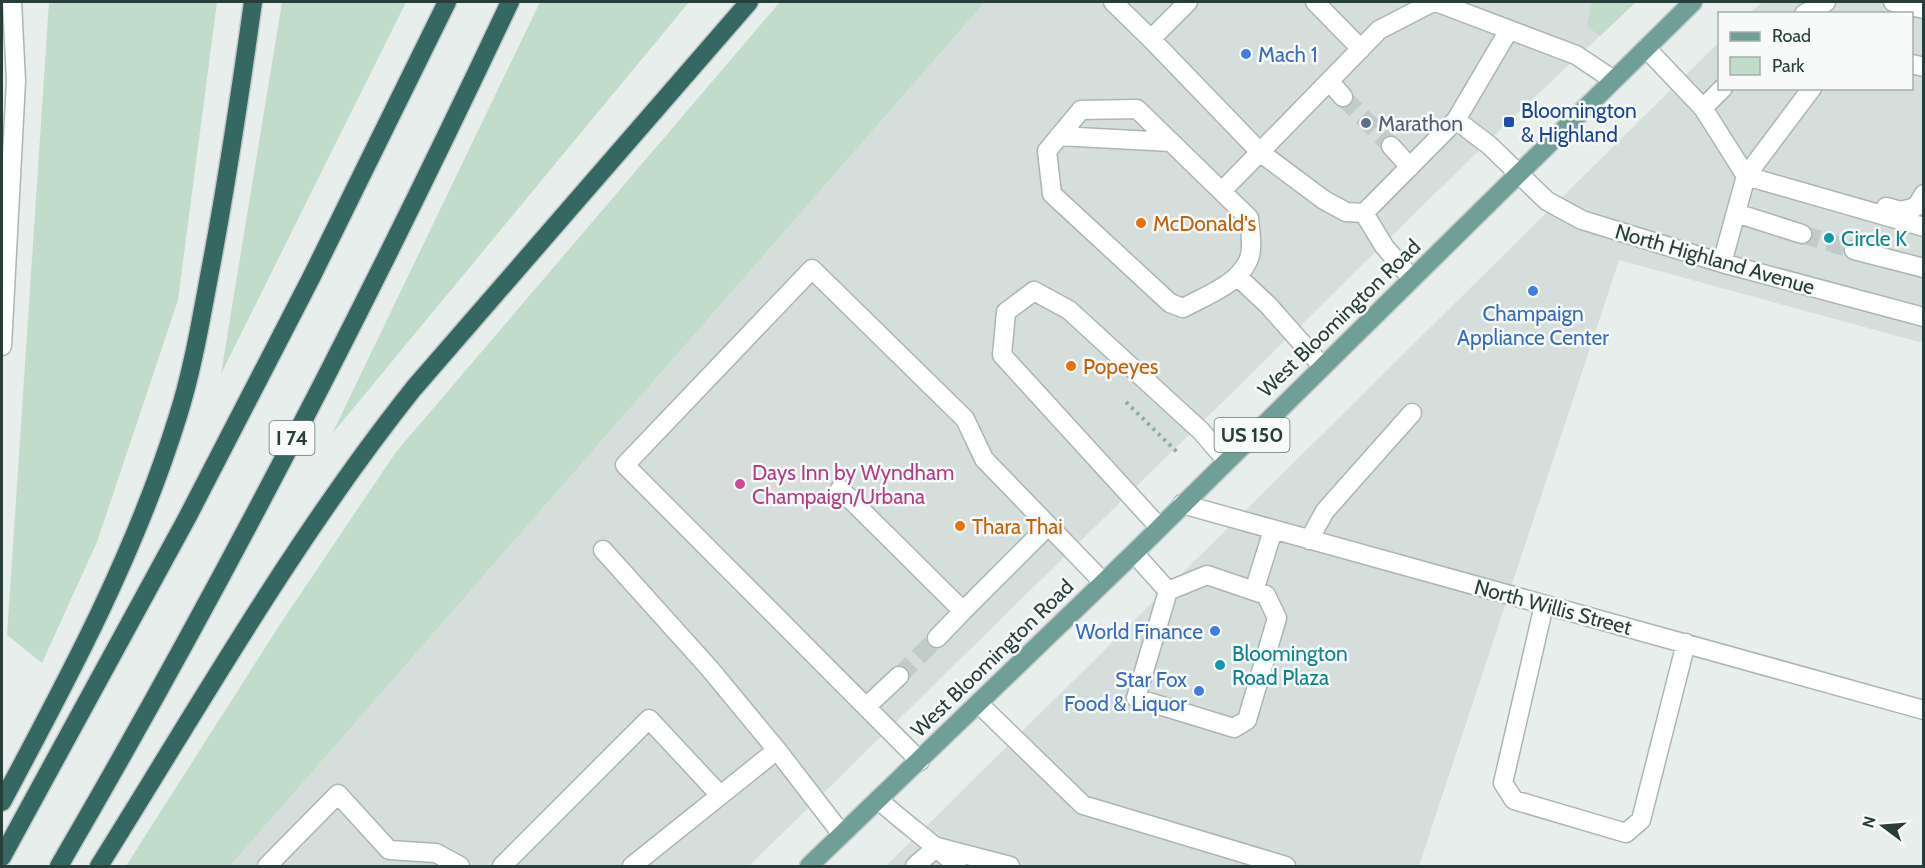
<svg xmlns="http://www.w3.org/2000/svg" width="1925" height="868" viewBox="0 0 1925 868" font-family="Cabin,sans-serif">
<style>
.built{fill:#d5dedb}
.green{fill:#c2dccc}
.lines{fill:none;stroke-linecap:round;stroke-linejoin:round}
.minor-tunnel{stroke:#c1cbc8;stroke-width:18;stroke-dasharray:18 9;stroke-linecap:butt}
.minor-casing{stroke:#aab6b3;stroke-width:21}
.major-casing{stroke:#c3c9c8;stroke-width:21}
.highway-casing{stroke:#c3c9c8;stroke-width:21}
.path{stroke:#8aaea7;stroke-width:4;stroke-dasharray:3 4.5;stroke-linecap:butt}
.minor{stroke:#fff;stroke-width:18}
.major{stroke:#709f98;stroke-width:18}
.highway{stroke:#366863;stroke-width:18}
.shop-dot{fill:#3f7fe0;stroke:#f7faf9;stroke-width:2}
.transit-dot{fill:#1a4fb4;stroke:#f7faf9;stroke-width:2}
.service-dot{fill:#5c6f8a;stroke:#f7faf9;stroke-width:2}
.food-dot{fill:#e8710a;stroke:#f7faf9;stroke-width:2}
.culture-dot{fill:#0f9aa8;stroke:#f7faf9;stroke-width:2}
.hotel-dot{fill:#d1479c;stroke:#f7faf9;stroke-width:2}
.labels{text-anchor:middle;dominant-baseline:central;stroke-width:5;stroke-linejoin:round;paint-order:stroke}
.shield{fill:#f7faf9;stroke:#657674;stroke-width:1.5}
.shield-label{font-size:20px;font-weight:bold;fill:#273e3b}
.shop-label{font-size:21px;fill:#366cbe;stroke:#f7faf9;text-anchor:end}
.transit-label{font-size:21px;fill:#164399;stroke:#f7faf9;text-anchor:start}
.service-label{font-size:21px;fill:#4e5e75;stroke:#f7faf9;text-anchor:start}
.food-label{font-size:21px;fill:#c56008;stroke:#f7faf9;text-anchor:start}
.culture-label{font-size:21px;fill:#0d838f;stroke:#f7faf9;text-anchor:start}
.street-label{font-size:21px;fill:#273e3b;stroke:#f7faf9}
.hotel-label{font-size:21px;fill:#b23c85;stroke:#f7faf9;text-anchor:start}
</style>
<rect width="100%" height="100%" fill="#e7eeeb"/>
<!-- built -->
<path class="built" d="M985,2h651l-131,123 -756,741h-519z
M1763,2h160v341l-304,-83 -200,606h-533l833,-824 1,46h192v-74l-163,-1z"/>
<!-- green -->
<path class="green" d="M49,2h168l-39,298 -81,242 -55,121 -35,-28z
M282,2h124l-185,372z
M540,2h149l-357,432z
M780,2h205l-755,864h-104l153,-240 117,-174z
M1592,2h44l-36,34 -13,-10z"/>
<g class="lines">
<!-- minor-tunnel -->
<path class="minor-tunnel" d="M1343,97l48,49
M1802,234l52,16
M899,676l38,-38"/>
<!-- minor casing -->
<g class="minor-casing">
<path id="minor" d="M1113,2l38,37 37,-37
M1315,2l46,47
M1436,2l140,53 36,24
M1893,2l31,7
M1804,14l22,-12
M1151,39l110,114 63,47 22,12 18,1
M1646,48l57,60 20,-20
M1912,64l12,3
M1330,82l13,15
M1703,108l43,68 66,-88
M1137,109l112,109c1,13 5,31 -1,43 -11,24 -43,35 -65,47l-13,-5 -118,-109 -5,-43 34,-41z
M1456,120l53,-90
M1059,136l112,6
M1391,146l19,21
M1222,191l157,-161 54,-28
M1886,207l15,4 15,-4 8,-13
M1736,213l66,21
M1854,250l70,18
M1722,263l24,-87 178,51
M1237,276l31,29 54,61
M1412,279l-28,-33 -20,-33 92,-93 33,25 58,56 35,19 140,43 202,54
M2,346l14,-265 -4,-79
M840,489l123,122 85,-85
M1182,504l742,206
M1159,527l-157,-172 4,-43 28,-21 35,19 132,121 25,29
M1309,540l16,-29 87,-98
M603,550l107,119 67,81
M1134,553l34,38 -32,107 98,30 13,-8 30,-102 -11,-23 -59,-20 -39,16
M1254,591l19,-61
M1544,605l-41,178 11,17 112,33 15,-13 45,-177
M937,638l26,-27
M978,703l105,102 203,61
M866,707l33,-31
M920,761l-295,-296 187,-196 153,150 19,40 118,122
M880,801c25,23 53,42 77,65
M267,866l71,-72 51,56 47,3 24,13
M502,866l147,-147 70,75
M632,866l145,-116 64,83
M915,866l22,-19 73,19"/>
</g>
<!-- major casing -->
<g class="major-casing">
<path id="major" d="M809,866l325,-313 559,-551"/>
</g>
<!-- highway casing -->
<g class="highway-casing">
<path id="highway" d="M2,802c67,-125 134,-250 176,-386 16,-51 24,-103 34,-155 16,-86 29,-173 41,-259
M2,857l185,-339 124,-240 136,-276
M59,866c163,-280 313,-571 451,-864
M99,866c101,-161 196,-329 315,-478l335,-386"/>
</g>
<!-- path -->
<path class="path" d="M1126,402l52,51"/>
<!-- minor -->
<use href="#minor" class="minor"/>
<!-- major -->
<use href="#major" class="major"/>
<!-- highway -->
<use href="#highway" class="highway"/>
</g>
<!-- markers -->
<g class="shop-dot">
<circle cx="1246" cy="54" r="6"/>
<circle cx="1533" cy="291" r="6"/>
<circle cx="1215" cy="631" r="6"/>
<circle cx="1199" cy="691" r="6"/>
</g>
<rect class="transit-dot" x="1503" y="116" width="12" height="12" rx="3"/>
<circle class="service-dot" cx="1366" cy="123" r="6"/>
<g class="food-dot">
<circle cx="1141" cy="223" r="6"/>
<circle cx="1071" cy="366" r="6"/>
<circle cx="960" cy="526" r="6"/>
</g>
<g class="culture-dot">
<circle cx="1829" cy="238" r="6"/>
<circle cx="1220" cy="665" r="6"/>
</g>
<circle class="hotel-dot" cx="740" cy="484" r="6"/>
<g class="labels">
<!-- shield labels -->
<g class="shield">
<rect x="1214.5" y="418" width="75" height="34" rx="4.5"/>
<rect x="269.5" y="421" width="45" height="34" rx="4.5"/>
</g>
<g class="shield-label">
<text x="1252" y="435">US 150</text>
<text x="292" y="438">I 74</text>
</g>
<!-- shop labels -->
<g class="shop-label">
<text x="1258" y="54" text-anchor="start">Mach 1</text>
<text x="1533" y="313" text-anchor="middle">Champaign<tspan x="1533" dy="24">Appliance Center</tspan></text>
<text x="1203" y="631">World Finance</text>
<text x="1187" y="679">Star Fox<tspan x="1187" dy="24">Food &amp; Liquor</tspan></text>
</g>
<!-- transit labels -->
<g class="transit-label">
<text x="1521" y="110">Bloomington<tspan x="1521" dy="24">&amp; Highland</tspan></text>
</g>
<!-- service labels -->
<g class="service-label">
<text x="1378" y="123">Marathon</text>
</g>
<!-- food labels -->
<g class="food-label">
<text x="1153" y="223">McDonald's</text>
<text x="1083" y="366">Popeyes</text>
<text x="972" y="526">Thara Thai</text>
</g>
<!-- culture labels -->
<g class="culture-label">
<text x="1841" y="238">Circle K</text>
<text x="1232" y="653">Bloomington<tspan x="1232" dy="24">Road Plaza</tspan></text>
</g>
<!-- street labels -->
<g class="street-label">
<text transform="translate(1715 259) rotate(16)">North Highland Avenue</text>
<text transform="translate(1339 318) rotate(-44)">West Bloomington Road</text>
<text transform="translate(1553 607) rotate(15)">North Willis Street</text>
<text transform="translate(992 658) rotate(-44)">West Bloomington Road</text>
</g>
<!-- hotel labels -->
<g class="hotel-label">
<text x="752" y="472">Days Inn by Wyndham<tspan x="752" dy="24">Champaign/Urbana</tspan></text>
</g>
</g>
<!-- border -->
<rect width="1925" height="868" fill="none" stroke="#273e3b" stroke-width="6"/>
<!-- legend -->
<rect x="1718" y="12" width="195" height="78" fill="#f7faf9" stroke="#a4afad" stroke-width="1.5"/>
<rect x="1730" y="32" width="30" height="9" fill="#709f98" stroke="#a4afad" stroke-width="1.5"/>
<text x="1772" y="42" font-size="18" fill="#273e3b">Road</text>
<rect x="1730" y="57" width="30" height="18" fill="#c2dccc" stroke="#a4afad" stroke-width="1.5"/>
<text x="1772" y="72" font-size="18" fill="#273e3b">Park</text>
<!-- north arrow -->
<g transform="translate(1883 826) rotate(286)" stroke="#f7faf9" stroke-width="4.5" paint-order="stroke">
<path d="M0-4.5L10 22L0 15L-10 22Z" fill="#273e3b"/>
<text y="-9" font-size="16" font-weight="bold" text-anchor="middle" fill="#273e3b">N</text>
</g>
</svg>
